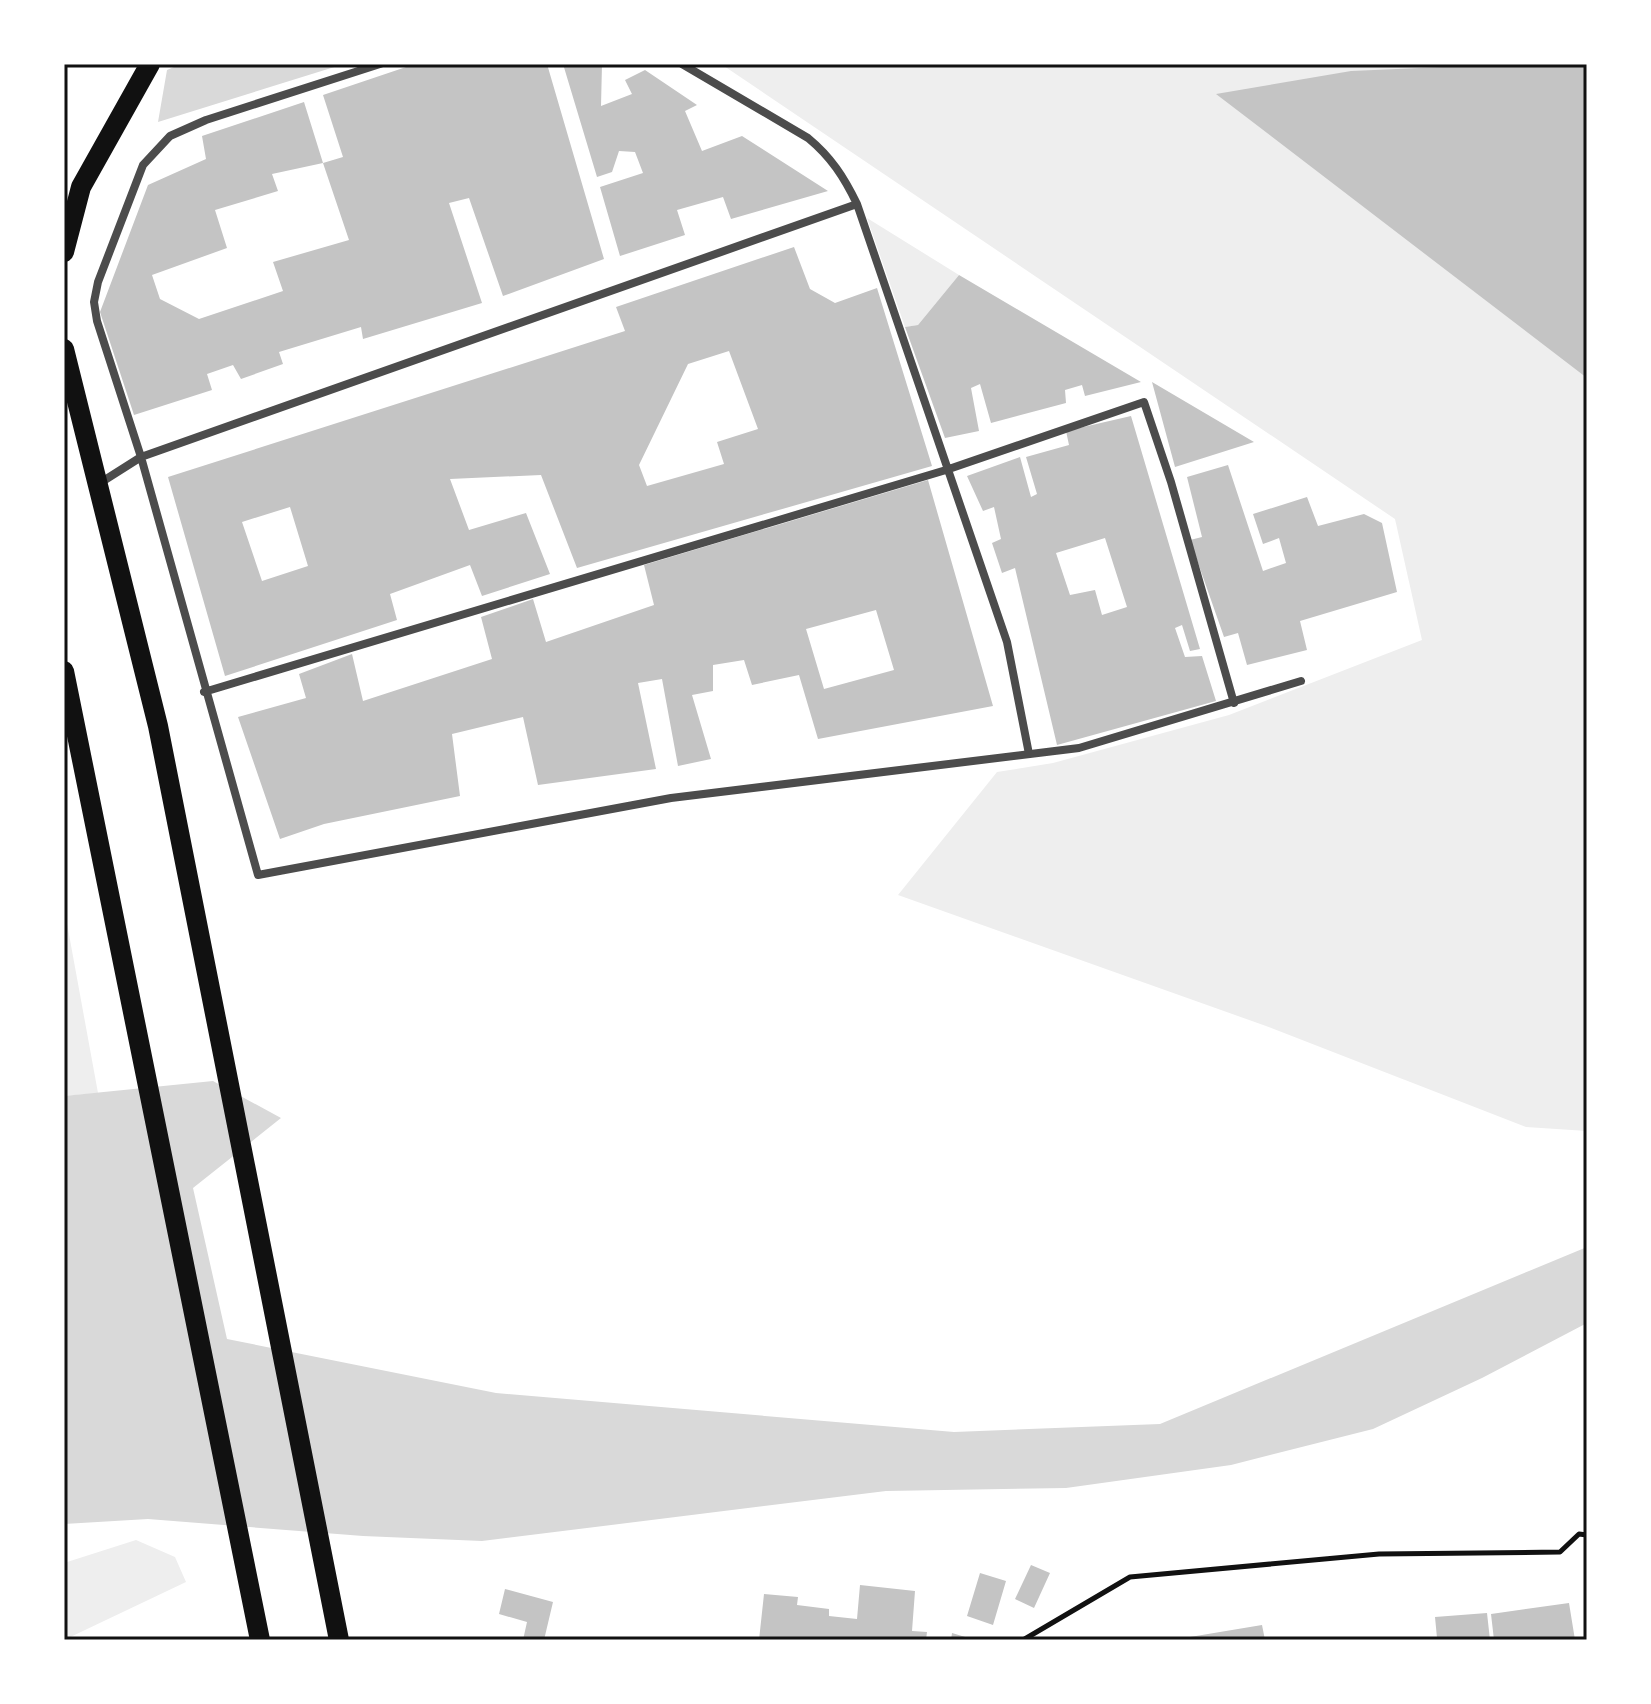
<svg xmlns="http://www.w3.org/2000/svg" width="1651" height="1704" viewBox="0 0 1651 1704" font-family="'DejaVu Sans',sans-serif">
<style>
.green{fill:#eee}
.water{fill:#d9d9d9}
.building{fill:#c4c4c4;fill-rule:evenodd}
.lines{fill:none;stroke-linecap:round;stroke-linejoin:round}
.path{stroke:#111;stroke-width:5}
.minor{stroke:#4c4c4c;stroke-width:8}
.primary{stroke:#111;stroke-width:20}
.neatline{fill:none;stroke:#111;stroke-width:3}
</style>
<rect width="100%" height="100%" fill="#fff"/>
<!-- green -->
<path class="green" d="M721,64h866v1067l-61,-4 -260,-101 -368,-131 99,-123 56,-9 176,-48 193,-75 -27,-121z
M867,218l92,57 -41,50 -13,2z
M64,907l34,186 -34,3z
M136,1540l39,17 11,25 -122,58v-77z"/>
<!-- water -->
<path class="water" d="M181,64h163l-186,58 9,-52z
M213,1081l68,37 -88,70 34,151 269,54 458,39 206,-8 427,-177v76l-105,55 -109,51 -142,36 -165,23 -180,3 -404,50 -119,-5 -215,-17 -84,5v-428z"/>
<!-- building -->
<path class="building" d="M415,64h132l57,195 -101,37 -34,-98 -20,5 33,100 -119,36 -2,-12 -82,25 4,12 -42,15 -8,-14 -26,9 5,16 -78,25 -34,-103 48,-127 58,-26 -4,-23 102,-34 19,61 -51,11 6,17 -63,19 12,38 -75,27 8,24 39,20 84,-28 -10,-29 76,-22 -26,-77 20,-6 -20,-62z
M563,64h39l-1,42 31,-12 -7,-14 20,-10 52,35 -12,6 17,40 40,-15 86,55 -97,28 -8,-22 -46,13 8,25 -65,21 -20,-69 43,-14 -8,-21 -16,-1 -7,21 -15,5z
M1512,64h75v314l-371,-284 135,-23z
M794,247l16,42 25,14 42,-15 55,178 -355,102 -36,-93 -91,4 19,51 57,-17 24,61 -68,22 -12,-31 -80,29 7,26 -172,56 -57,-199 457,-146 -9,-24zM729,351l29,78 -41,13 7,22 -77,22 -8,-21 49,-101zM290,507l18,59 -46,15 -20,-59z
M959,275l182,107 -56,14 -3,-11 -17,5 1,13 -75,20 -11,-39 -9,4 8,43 -34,7 -40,-111 13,-2z
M1152,382l102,60 -79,25z
M1131,416l69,233 -10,2 -8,-26 -7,3 10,29 17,-1 14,45 -159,44 -42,-177 -13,5 -10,-30 9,-4 -7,-32 -11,4 -16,-35 53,-19 11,40 6,-3 -11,-37 43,-12 -3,-14zM1105,538l22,69 -25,8 -7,-25 -25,5 -14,-42z
M1228,465l35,106 23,-8 -7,-25 -16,6 -10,-30 54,-17 11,29 46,-12 18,9 15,69 -97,29 7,29 -60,15 -9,-32 -14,4 -34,-97 12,-3 -15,-60z
M928,480l65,226 -175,33 -19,-64 -47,10 -8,-25 -31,5v26l-21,4 19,64 -33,7 -16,-87 -24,4 18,86 -118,16 -15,-68 -71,17 8,62 -136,28 -44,15 -42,-122 68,-19 -7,-24 53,-20 11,47 129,-42 -11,-42 52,-18 13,43 108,-37 -10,-40zM876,610l18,60 -70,19 -18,-60z
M1031,1565l19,8 -16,35 -19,-9z
M980,1573l26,8 -13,44 -26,-9z
M860,1585l55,6 -3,40 15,1 -1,8h-167l5,-46 34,3 -1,8 32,4v7l28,3z
M505,1589l48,13 -9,38h-21l4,-18 -28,-8z
M1569,1603l6,37h-81l-3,-26z
M1487,1613l3,27 -53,-2 -2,-21z
M1262,1625l3,15h-75v-3z
M952,1633l20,6v1h-21z"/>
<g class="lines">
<!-- path -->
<path class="path" d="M1023,1640l107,-63 249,-23 181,-2 19,-18 8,1"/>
<!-- minor -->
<path class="minor" d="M380,64l-174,56 -36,16 -27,29 -45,117 -4,20 3,19 44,136 117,418 413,-77 408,-50 222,-67
M682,64l126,74c23,19 36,39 49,66l150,438 22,112
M100,483l41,-26 716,-253
M204,692l742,-222 198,-68 27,80 63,221"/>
<!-- primary -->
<path class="primary" d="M64,252l17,-65 69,-123
M64,349l94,377 181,914
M64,671l196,969"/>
</g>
<!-- border -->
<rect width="1651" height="1704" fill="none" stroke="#ffffff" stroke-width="132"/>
<rect x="66" y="66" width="1519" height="1572" class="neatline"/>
</svg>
